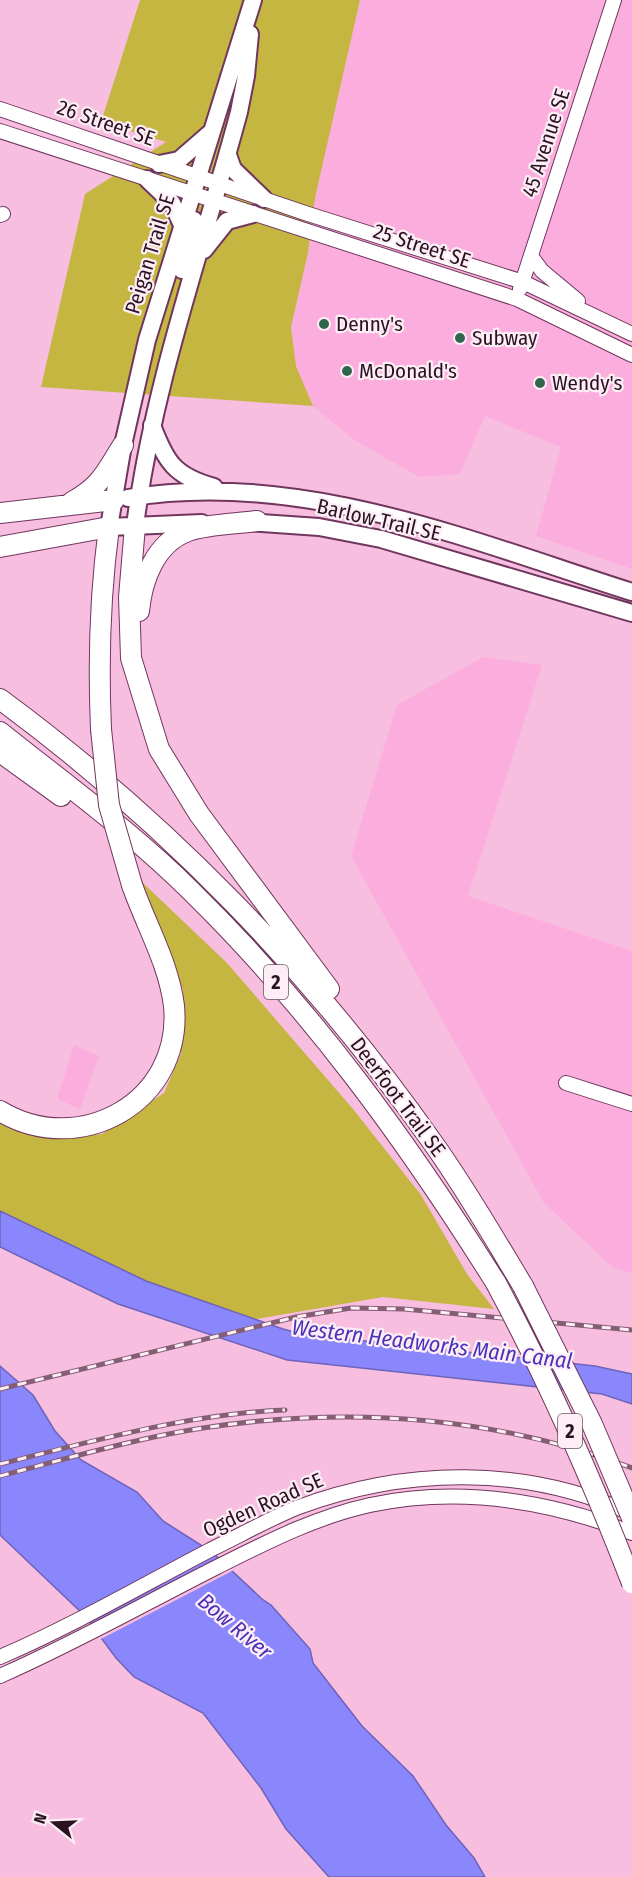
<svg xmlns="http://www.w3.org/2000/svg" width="632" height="1877" viewBox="0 0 632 1877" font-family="'Fira Sans Condensed',sans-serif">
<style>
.built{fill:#fbaedd}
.green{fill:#c4b640}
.water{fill:#8a86fb;stroke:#6e63ba;stroke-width:1.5}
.pier{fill:#f7bee0}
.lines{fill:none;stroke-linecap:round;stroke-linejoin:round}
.minor-casing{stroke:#71365d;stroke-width:16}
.major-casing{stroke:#71365d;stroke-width:20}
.highway-casing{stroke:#71365d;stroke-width:22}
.minor{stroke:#fff;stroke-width:14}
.major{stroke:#fff;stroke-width:16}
.highway{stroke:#fff;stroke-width:20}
.rail-casing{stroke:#855e75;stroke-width:5}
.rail{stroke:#fdeef6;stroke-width:3;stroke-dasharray:9;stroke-linecap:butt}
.highway-bridge-casing{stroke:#71365d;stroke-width:22;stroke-linecap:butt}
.highway-bridge{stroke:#fff;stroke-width:20}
.poi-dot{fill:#2f664d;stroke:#fdeef6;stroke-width:2}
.labels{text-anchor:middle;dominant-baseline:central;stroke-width:4.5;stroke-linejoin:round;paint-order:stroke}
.shield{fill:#fdeef6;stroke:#6a5462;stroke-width:1.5}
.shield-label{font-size:20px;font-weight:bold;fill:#2b1222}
.street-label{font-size:21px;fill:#2b1222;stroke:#fdeef6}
.poi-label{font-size:21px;fill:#2b1222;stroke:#fdeef6;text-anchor:start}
.water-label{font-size:22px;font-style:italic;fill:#4932b9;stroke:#fdeef6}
</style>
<rect width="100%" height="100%" fill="#f7bee0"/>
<!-- built -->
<path class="built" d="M360,0h272v569l-96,-33 25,-89 -76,-31 -25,58 -41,3 -66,-38 -40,-33 -17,-40 -5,-39 17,-74 7,-55z
M483,657l59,8 -74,231 164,55v322l-19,-5 -69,-65 -193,-347 46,-151z
M74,1045l25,11 -19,53 -23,-10z"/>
<!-- green -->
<path class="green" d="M140,0h220l-45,198 -7,55 -17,74 5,39 17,40 -272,-19 44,-193 81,-52 -65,-20z
M142,882l85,81 126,146 68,86 46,79 27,35 -111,-12 -149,26 -234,-103v-99l12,8 45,9 45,-4 62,-41 17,-39 2,-64z"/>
<!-- water -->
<path class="water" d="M0,1211l146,70 137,48 18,5 294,32 37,8v30l-30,-10 -315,-34 -169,-56 -118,-57z
M0,1366l33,29 22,36 26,29 56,32 26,29 49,31 50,47 9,6 39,44 3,14 49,63 51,50 33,49 28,33 11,19h-156l-43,-48 -25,-41 -58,-75 -69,-36 -18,-19 -31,-42 -85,-81z"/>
<!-- pier -->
<path class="pier" d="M221,1557l13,13 -135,70 -11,-14z"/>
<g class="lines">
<!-- minor casing -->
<g class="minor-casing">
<path id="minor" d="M0,109l305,104 218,69 109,52
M0,131l517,168 115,56
M0,215l3,-1
M531,256l11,15 36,30
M520,289l94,-289
M566,1083l66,21
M0,1657c72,-31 141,-71 210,-107 29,-14 57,-30 86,-42 109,-41 229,-43 336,6
M0,1676c73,-32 144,-72 215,-108 50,-25 100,-51 155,-63 90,-19 177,-5 262,28"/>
</g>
<!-- major casing -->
<g class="major-casing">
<path id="major" d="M228,155l5,14 31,30
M159,164l20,-4 31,-27
M147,179l25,24 10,22
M204,250l23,-29 26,-7
M182,270l12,-50
M152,425c14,37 22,51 62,62
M128,498c172,-29 343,43 504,94
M246,522l73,5 62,12 251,74
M202,523l-93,4 14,-82 24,-105 106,-340
M135,526c18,-142 67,-276 104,-414l7,-36 4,-42"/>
</g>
<!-- highway casing -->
<g class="highway-casing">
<path id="highway" d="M72,502c30,-17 33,-29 51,-57
M0,513l114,-13
M135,526l-6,71 2,61 28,91 40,65 130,175
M0,547l109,-20c-9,67 -11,134 -8,202
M139,611c3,-31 16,-68 49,-80 20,-7 48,-7 69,-10
M0,699c167,123 314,275 433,444 33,46 61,95 90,143
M0,732c65,52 133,101 192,160 120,118 215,249 304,391
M0,752l61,44
M0,1111c79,48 183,-9 174,-105 -5,-42 -28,-81 -42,-121"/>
</g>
<!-- minor -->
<use href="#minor" class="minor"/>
<!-- major -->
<use href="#major" class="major"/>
<!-- highway -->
<use href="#highway" class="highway"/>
<!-- rail casing -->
<g class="rail-casing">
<path id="rail" d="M0,1389l296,-72 55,-9 53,1 228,21
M0,1464c95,-23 187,-50 285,-54
M0,1476c66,-17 136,-38 203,-48 145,-22 291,-12 429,40"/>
</g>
<!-- rail -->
<use href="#rail" class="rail"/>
<!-- highway-bridge casing -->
<g class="highway-bridge-casing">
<path id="highway-bridge" d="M101,729l8,76 23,80
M496,1283c52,97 96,197 136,300
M523,1286l69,138 40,94"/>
</g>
<!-- highway-bridge -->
<use href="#highway-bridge" class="highway-bridge"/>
</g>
<!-- markers -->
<g class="poi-dot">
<circle cx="324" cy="324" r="6"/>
<circle cx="460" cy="338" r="6"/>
<circle cx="347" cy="371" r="6"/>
<circle cx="540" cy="383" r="6"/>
</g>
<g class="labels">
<!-- shield labels -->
<g class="shield">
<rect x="264" y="965" width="24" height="34" rx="4.5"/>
<rect x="558" y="1414" width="24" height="34" rx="4.5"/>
</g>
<g class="shield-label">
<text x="276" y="982">2</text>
<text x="570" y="1431">2</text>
</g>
<!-- street labels -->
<g class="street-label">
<text transform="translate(106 123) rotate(19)">26 Street SE</text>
<text transform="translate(546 143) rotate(-72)">45 Avenue SE</text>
<text transform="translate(422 246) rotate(18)">25 Street SE</text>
<text transform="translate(150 254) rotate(-73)">Peigan Trail SE</text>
<text transform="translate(379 520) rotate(13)">Barlow Trail SE</text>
<text transform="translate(398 1097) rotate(53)">Deerfoot Trail SE</text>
<text transform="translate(263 1505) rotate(-24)">Ogden Road SE</text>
</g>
<!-- poi labels -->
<g class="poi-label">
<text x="336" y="324">Denny's</text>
<text x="472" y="338">Subway</text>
<text x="359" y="371">McDonald's</text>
<text x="552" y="383">Wendy's</text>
</g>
<!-- water labels -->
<g class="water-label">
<text transform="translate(432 1344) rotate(7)">Western Headworks Main Canal</text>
<text transform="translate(235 1626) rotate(40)">Bow River</text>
</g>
</g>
<!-- north arrow -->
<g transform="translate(54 1823) rotate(288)" stroke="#fdeef6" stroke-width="4.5" paint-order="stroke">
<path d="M0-4.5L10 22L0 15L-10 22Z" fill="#2b1222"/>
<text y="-9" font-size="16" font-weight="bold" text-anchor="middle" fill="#2b1222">N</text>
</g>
</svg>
